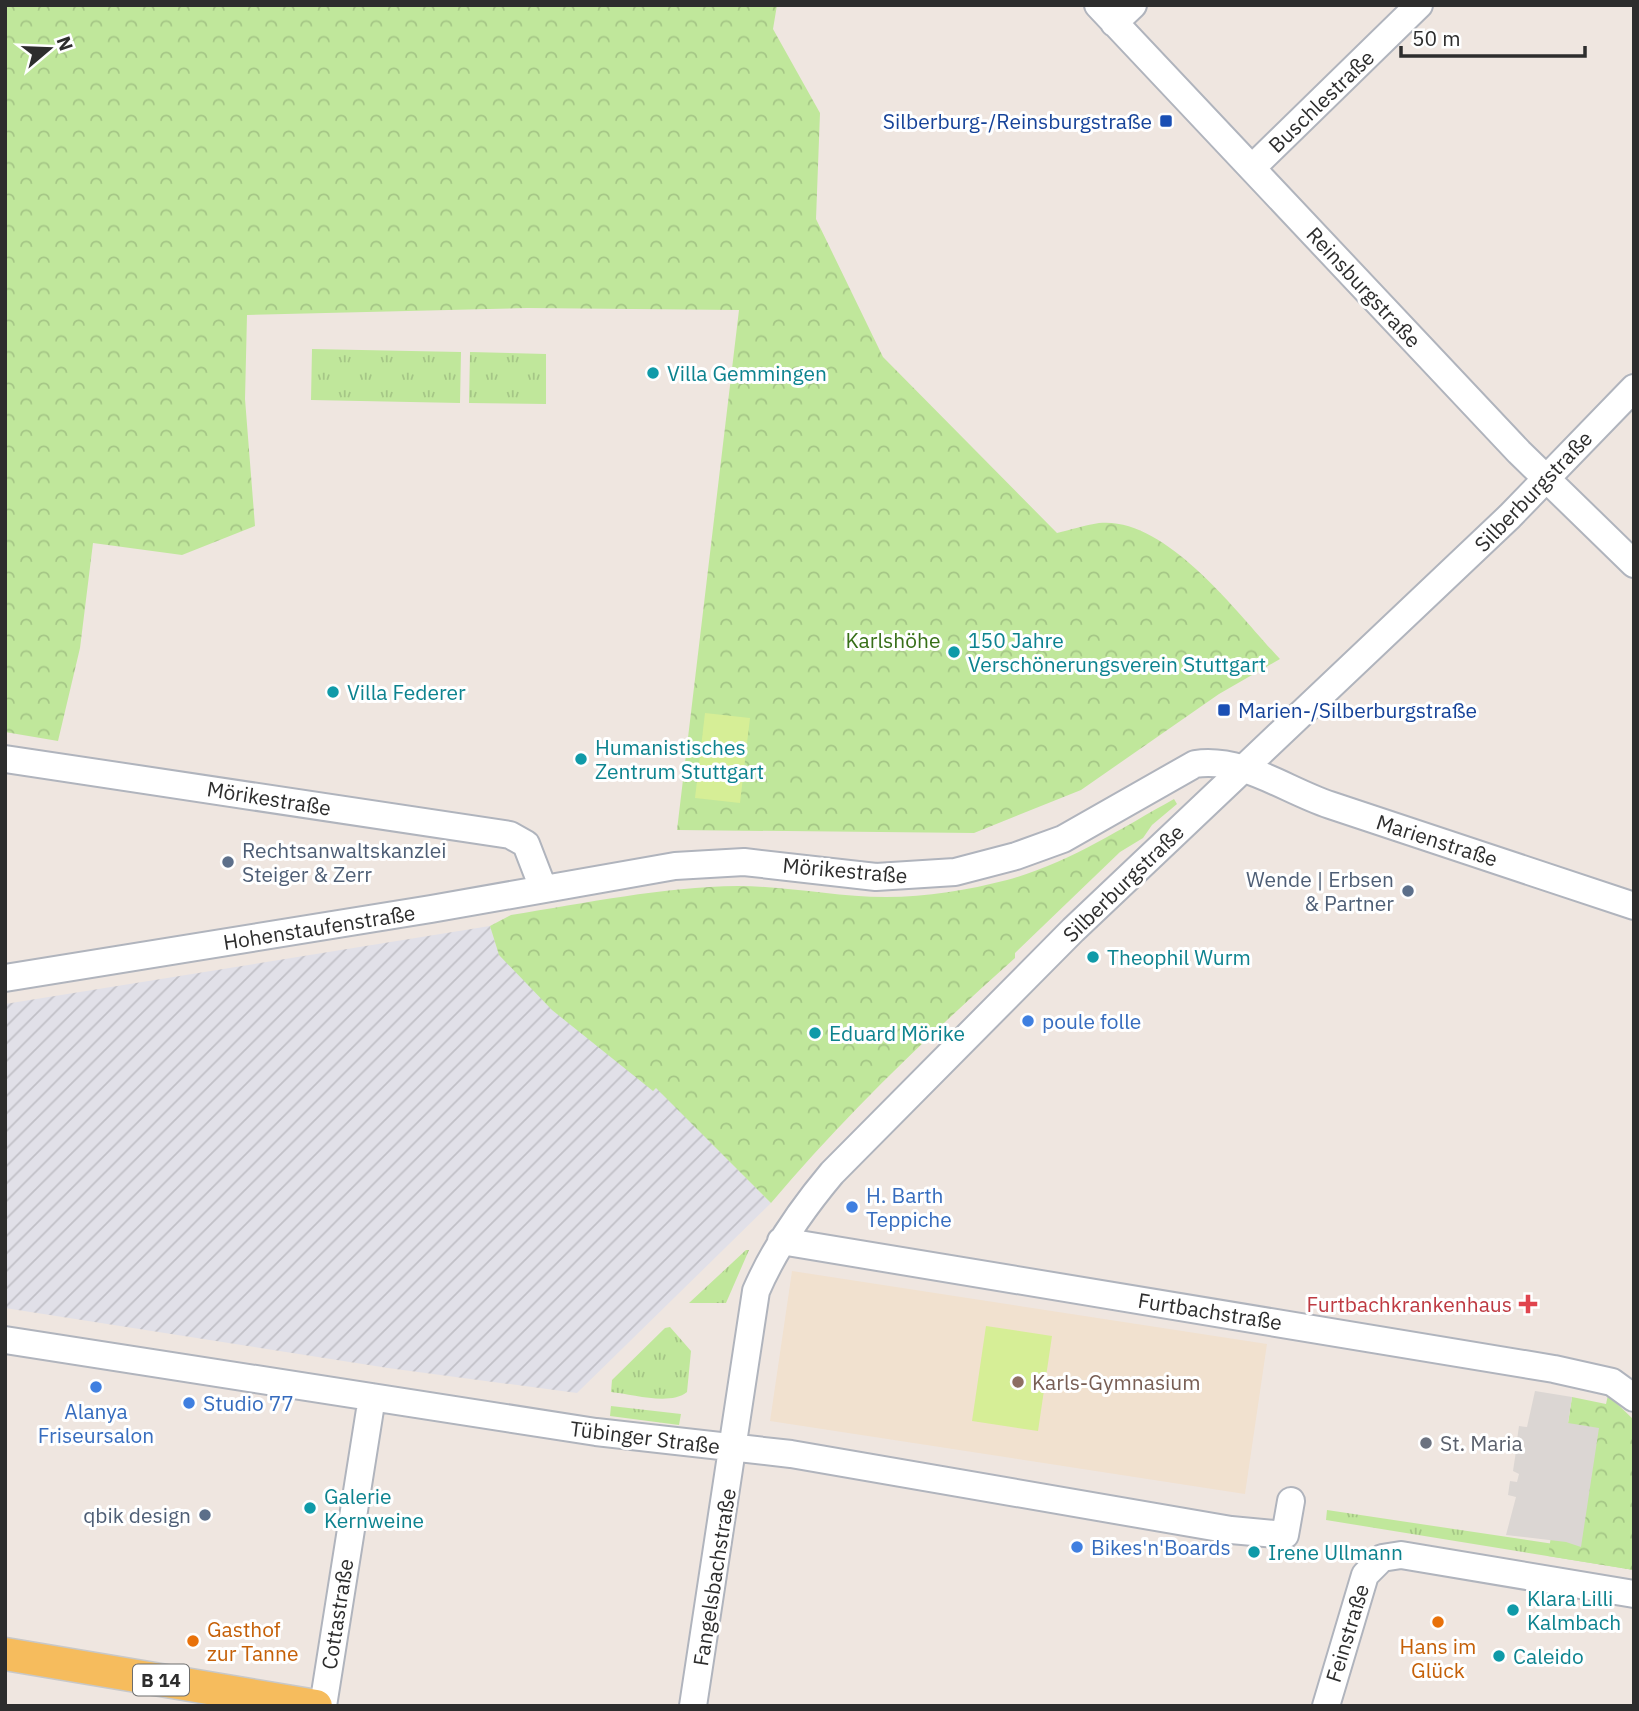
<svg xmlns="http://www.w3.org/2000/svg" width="1639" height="1711" viewBox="0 0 1639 1711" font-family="'IBM Plex Sans',sans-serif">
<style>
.industrial{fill:url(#industrial-furrows)}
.education{fill:#f1e1cf}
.grass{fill:url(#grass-tufts)}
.park{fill:url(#park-crowns)}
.pitch{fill:#d6ee96}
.plaza{fill:#dbd6d3}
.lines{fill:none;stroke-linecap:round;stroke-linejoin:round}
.minor-casing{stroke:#b0b4bd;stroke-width:30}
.major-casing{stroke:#c8c8c8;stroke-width:35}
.minor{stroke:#fff;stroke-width:26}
.major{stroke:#f6bc5d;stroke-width:32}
.transit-dot{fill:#1a4fb4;stroke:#fff;stroke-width:2.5}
.culture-dot{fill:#0f9aa8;stroke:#fff;stroke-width:2.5}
.service-dot{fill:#5c6f8a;stroke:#fff;stroke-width:2.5}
.shop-dot{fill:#3f7fe0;stroke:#fff;stroke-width:2.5}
.health-dot{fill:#e0444e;stroke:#fff;stroke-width:2.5}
.education-dot{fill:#8d6e63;stroke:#fff;stroke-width:2.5}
.worship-dot{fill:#6b7280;stroke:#fff;stroke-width:2.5}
.food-dot{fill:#e8710a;stroke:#fff;stroke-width:2.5}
.labels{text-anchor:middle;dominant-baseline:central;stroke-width:6;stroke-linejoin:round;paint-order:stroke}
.shield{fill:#fff;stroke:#6c6c6c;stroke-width:2}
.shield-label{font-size:19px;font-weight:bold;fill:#2d2d2d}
.street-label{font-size:21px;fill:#2d2d2d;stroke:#fff}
.transit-label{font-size:21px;fill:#164399;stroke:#fff;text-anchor:end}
.culture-label{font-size:21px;fill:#0d838f;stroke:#fff;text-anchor:start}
.park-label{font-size:21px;fill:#376f18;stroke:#fff}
.service-label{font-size:21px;fill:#4e5e75;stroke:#fff;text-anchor:end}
.shop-label{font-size:21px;fill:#366cbe;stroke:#fff;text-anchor:start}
.health-label{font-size:21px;fill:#be3a42;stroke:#fff;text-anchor:end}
.education-label{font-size:21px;fill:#785e54;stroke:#fff;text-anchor:start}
.worship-label{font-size:21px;fill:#5b616d;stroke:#fff;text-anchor:start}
.food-label{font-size:21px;fill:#c56008;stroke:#fff;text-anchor:start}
</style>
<defs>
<pattern id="industrial-furrows" width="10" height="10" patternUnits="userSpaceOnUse" patternTransform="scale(1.75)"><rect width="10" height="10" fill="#e1e0e8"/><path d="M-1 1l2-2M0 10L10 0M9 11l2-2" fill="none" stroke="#c1c0c7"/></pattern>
<pattern id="grass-tufts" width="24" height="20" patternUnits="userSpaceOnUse" patternTransform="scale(1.75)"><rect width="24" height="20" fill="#c0e79b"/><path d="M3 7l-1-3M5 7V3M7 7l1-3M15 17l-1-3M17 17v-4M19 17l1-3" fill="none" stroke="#a5c686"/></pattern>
<pattern id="park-crowns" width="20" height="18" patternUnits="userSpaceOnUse" patternTransform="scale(1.75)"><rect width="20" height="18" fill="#c0e79b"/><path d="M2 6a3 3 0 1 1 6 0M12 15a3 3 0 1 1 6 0" fill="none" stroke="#a5c686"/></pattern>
</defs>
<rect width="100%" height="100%" fill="#efe6e0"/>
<!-- industrial -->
<path class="industrial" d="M490,926l9,29 155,135 2,-3 115,116 -194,190 -189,-25 -383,-60v-304z"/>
<!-- education -->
<path class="education" d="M792,1271l475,73 -22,150 -475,-73z"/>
<!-- grass -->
<path class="grass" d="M312,349l149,3 -1,51 -149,-3z
M470,352l76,2v50l-77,-1z
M746,1250h3l-23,53h-37z
M670,1327l21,24 -4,41c-17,14 -55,2 -76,0l1,-12 53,-52z
M611,1406l70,8 -2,11 -69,-9z
M1327,1510l307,46v14l-308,-50z"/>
<!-- park -->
<path class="park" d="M5,5h772l-4,24 47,84 -4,106 67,138 174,176c13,-3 28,-8 42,-10 67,-7 139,91 181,136l-61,35 -138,96 -107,43 -297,-3 62,-520 -212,-2 -280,7 -2,84 10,127 -73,29 -89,-12 -13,105 -22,93 -53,-9z
M1174,799l3,5 -25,21 -9,13 -23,14 -105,101v5c-86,77 -170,157 -244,245l-115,-115 -3,3 -101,-81 -53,-55 -9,-29 21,-11c75,-12 151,-28 227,-29 50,0 98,11 148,11 41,0 82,-7 121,-17 60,-16 113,-51 167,-81z
M1608,1395l26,25v150l-86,-14 24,-159 34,7z"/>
<!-- pitch -->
<path class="pitch" d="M705,713l45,5 -10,85 -45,-5z
M986,1326l66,10 -14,95 -66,-10z"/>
<!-- plaza -->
<path class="plaza" d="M1535,1391l37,6 -4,26 31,5 -18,119 -15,-5 -60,-7 10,-38 -8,-2 2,-14 7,1 2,-8 -6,-3 3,-20 6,1 2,-10 -7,-2 2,-14 8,1z"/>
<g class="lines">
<!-- minor casing -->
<g class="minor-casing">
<path id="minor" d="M1098,5l421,447 115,112
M1114,23l19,-18
M1253,167l166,-162
M5,759l505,76 16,9 17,44
M5,978l426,-69 244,-43 69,-4 132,15 79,-5 61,-16 47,-17 132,-75c48,-7 90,26 135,41 101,34 203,67 304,101
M781,1241l773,128 58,13 22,16
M5,1340l591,92 195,22 440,76 54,5 6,-34
M323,1706l49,-309
M693,1706l63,-415c19,-44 45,-81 76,-118l241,-243 437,-414 124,-128
M1326,1706l39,-131 17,-17 19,-3 233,39"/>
</g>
<!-- major casing -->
<g class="major-casing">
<path id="major" d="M5,1654l311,52"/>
</g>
<!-- minor -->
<use href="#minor" class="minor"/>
<!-- major -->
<use href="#major" class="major"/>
</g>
<!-- markers -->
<g class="transit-dot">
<rect x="1159" y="114" width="14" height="14" rx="3.5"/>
<rect x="1217" y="703" width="14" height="14" rx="3.5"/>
</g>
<g class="culture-dot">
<circle cx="653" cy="373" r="7"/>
<circle cx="954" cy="652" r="7"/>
<circle cx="333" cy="692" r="7"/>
<circle cx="581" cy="759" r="7"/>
<circle cx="1093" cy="957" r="7"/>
<circle cx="815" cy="1033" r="7"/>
<circle cx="310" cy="1508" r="7"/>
<circle cx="1254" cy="1552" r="7"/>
<circle cx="1513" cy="1610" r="7"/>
<circle cx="1499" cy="1656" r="7"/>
</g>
<g class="service-dot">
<circle cx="228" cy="862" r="7"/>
<circle cx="1408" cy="891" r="7"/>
<circle cx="205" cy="1515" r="7"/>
</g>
<g class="shop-dot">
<circle cx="1028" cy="1021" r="7"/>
<circle cx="852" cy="1207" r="7"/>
<circle cx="96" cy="1387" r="7"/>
<circle cx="189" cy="1403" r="7"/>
<circle cx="1077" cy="1547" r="7"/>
</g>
<path class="health-dot" d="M1524.5 1293.5h7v7h7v7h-7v7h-7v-7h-7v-7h7z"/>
<circle class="education-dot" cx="1018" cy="1382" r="7"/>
<circle class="worship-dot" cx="1426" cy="1443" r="7"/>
<g class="food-dot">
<circle cx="1438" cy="1622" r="7"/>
<circle cx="193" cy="1641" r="7"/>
</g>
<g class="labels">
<!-- shield labels -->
<rect class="shield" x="133" y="1664.5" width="56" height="31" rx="5"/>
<g class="shield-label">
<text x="161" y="1680">B 14</text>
</g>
<!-- street labels -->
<g class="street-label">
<text transform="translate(1321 101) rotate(-44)">Buschlestraße</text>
<text transform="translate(1364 287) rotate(47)">Reinsburgstraße</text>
<text transform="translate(1533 491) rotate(-46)">Silberburgstraße</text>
<text transform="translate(269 798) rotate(9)">Mörikestraße</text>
<text transform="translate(1437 840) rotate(18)">Marienstraße</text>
<text transform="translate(845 870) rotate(5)">Mörikestraße</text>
<text transform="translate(1123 883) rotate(-44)">Silberburgstraße</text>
<text transform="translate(319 927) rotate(-9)">Hohenstaufenstraße</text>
<text transform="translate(1210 1311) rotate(9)">Furtbachstraße</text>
<text transform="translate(645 1437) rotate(7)">Tübinger Straße</text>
<text transform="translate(714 1577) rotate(-81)">Fangelsbachstraße</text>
<text transform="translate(337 1614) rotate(-81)">Cottastraße</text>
<text transform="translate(1347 1633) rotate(-73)">Feinstraße</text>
</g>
<!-- transit labels -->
<g class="transit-label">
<text x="1152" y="121">Silberburg-/Reinsburgstraße</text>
<text x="1238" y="710" text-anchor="start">Marien-/Silberburgstraße</text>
</g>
<!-- culture labels -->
<g class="culture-label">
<text x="667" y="373">Villa Gemmingen</text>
<text x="968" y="640">150 Jahre<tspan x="968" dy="24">Verschönerungsverein Stuttgart</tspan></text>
<text x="347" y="692">Villa Federer</text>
<text x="595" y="747">Humanistisches<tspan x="595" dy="24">Zentrum Stuttgart</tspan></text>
<text x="1107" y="957">Theophil Wurm</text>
<text x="829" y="1033">Eduard Mörike</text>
<text x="324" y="1496">Galerie<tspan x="324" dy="24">Kernweine</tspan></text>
<text x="1268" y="1552">Irene Ullmann</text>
<text x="1527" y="1598">Klara Lilli<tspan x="1527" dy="24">Kalmbach</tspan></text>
<text x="1513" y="1656">Caleido</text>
</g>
<!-- park labels -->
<g class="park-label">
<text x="893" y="640">Karlshöhe</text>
</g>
<!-- service labels -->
<g class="service-label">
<text x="242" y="850" text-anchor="start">Rechtsanwaltskanzlei<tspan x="242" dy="24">Steiger &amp; Zerr</tspan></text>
<text x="1394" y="879">Wende | Erbsen<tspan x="1394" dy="24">&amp; Partner</tspan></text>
<text x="191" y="1515">qbik design</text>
</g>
<!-- shop labels -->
<g class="shop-label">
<text x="1042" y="1021">poule folle</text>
<text x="866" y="1195">H. Barth<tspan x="866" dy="24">Teppiche</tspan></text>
<text x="203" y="1403">Studio 77</text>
<text x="96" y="1411" text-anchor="middle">Alanya<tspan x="96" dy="24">Friseursalon</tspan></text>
<text x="1091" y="1547">Bikes'n'Boards</text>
</g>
<!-- health labels -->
<g class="health-label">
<text x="1512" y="1304">Furtbachkrankenhaus</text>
</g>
<!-- education labels -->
<g class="education-label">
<text x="1032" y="1382">Karls-Gymnasium</text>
</g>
<!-- worship labels -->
<g class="worship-label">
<text x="1440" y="1443">St. Maria</text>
</g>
<!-- food labels -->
<g class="food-label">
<text x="207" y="1629">Gasthof<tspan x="207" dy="24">zur Tanne</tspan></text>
<text x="1438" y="1646" text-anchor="middle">Hans im<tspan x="1438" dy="24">Glück</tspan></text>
</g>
</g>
<!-- border -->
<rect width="1639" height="1711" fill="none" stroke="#2d2d2d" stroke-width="14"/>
<!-- north arrow -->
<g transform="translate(49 49) rotate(71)" stroke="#ffffff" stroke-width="5" paint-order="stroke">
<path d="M0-5L12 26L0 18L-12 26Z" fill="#2d2d2d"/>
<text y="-10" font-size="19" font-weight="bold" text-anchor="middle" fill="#2d2d2d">N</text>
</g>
<!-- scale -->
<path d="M1401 46v10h184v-10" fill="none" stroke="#2d2d2d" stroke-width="3.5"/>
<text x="1412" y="46" font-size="21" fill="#2d2d2d" stroke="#ffffff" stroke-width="5" paint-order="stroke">50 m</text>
</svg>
